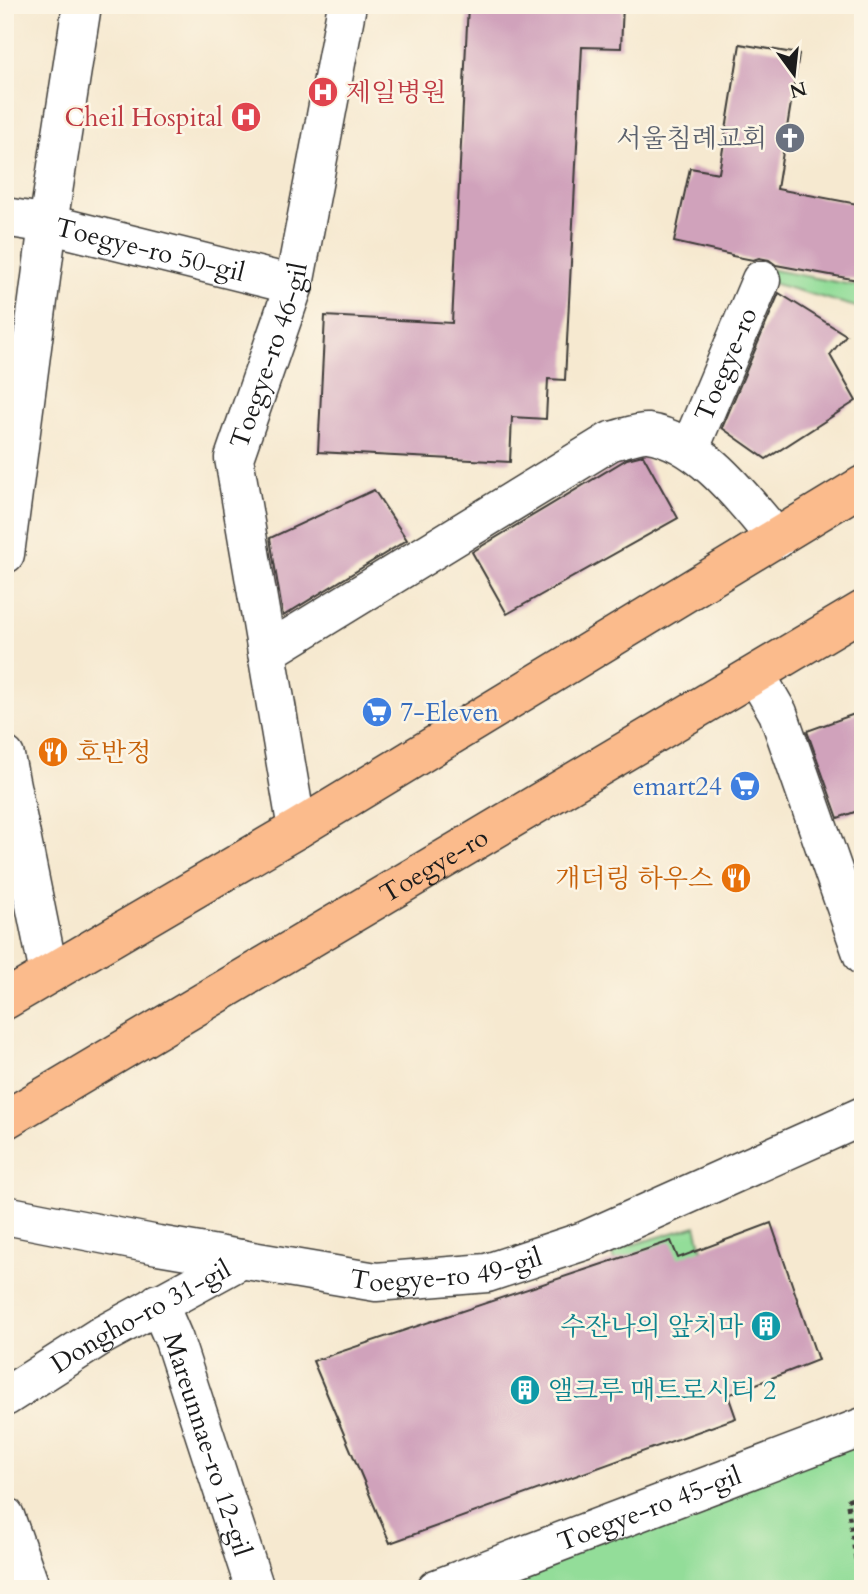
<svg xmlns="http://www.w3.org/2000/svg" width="868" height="1594" viewBox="0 0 868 1594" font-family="Cardo,'Noto Serif KR',serif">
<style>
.green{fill:#93dd99;stroke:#587c5a;stroke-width:2}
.building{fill:#d0a2bb}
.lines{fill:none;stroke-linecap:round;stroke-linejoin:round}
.minor-casing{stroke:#3d3b37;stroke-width:41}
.major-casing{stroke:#3d3b37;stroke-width:41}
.path{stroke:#3d3b37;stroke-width:4.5;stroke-dasharray:5 5;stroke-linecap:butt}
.minor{stroke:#fff;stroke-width:38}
.major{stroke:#fbbb8c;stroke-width:38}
.labels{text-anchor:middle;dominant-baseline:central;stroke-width:5;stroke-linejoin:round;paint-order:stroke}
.health-label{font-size:26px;fill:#be3a42;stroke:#fcf5e5;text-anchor:start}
.worship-label{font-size:26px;fill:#5b616d;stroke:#fcf5e5;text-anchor:end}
.street-label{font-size:26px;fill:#1c1c1c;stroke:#fcf5e5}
.shop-label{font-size:26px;fill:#366cbe;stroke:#fcf5e5;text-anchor:start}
.food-label{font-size:26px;fill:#c56008;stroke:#fcf5e5;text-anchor:start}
.culture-label{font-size:26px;fill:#0d838f;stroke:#fcf5e5;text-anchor:end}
</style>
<rect width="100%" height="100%" fill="#fcf5e5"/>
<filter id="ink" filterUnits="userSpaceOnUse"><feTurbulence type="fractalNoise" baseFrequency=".0143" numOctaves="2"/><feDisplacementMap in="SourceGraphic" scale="14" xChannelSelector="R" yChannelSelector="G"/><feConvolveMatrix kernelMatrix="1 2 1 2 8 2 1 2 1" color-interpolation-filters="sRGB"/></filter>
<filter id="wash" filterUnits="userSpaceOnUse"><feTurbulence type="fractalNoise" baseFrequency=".00686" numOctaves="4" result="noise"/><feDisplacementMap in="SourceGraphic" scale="28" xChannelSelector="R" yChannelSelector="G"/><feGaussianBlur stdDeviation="1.57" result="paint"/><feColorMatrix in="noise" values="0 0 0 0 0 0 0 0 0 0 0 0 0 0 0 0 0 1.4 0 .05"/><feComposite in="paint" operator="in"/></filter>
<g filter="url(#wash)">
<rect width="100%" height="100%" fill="#f6e9d0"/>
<!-- green -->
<path class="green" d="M763,268l100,19v22l-102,-29z
M696,1226l17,66 -83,23 -19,-64z
M863,1439v150h-392z"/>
<g id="blocks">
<!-- building -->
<path class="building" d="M468,5h155l-2,43 -39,-1 -17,333 -17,-1 -2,40 -34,-2 -2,45 -192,-10 7,-136 127,7z
M740,44l59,10 -22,135 86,16v76l-87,-16 -7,-5 -10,-2 -6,2 -21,-4v-1l-58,-13 16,-74 29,5z
M779,293l67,42 -16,20 26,46 -90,58 -44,-31z
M643,455l35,63 -171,96 -35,-62 155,-93z
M374,490l33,50 -124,76 -13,-78z
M863,711v98l-25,9 -31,-87z
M771,1223l47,137 -90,35 8,23 -346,125 -77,-182 358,-120 7,17z"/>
</g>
</g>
<g filter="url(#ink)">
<use href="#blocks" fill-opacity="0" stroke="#3d3b37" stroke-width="2"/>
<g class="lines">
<!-- minor casing -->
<g class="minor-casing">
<g id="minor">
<path id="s1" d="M5,217l43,7 246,61"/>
<path id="s2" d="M690,448l71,-168"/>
<path d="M5,554l43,-330 34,-219"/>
<path d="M267,652l344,-211c11,-2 27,-9 37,-8 53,8 96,67 129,106"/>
<path d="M756,675l22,38 85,243"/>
<path d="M5,756l44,218"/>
<path id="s3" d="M297,829l-63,-371 60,-173 53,-280"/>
<path id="s4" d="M5,1215l153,30 218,37 111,-9 97,-32 279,-125"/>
<path id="s5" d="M158,1303l16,37 81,249"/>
<path id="s6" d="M5,1397l94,-60 143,-78"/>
<path d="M5,1516l26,73"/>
<path id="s7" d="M436,1589l427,-162"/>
</g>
</g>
<!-- major casing -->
<g class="major-casing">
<g id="major">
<path d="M5,1000l292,-171 566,-344"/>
<path id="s8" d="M5,1120l858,-510"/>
</g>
</g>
<!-- path -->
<path class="path" d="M860,1589l-13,-89 16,-6"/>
<!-- minor -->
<use href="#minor" class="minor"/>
<!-- major -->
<use href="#major" class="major"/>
</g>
</g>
<!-- icons -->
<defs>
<g id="hospital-disc" transform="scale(1.575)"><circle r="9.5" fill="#e0444e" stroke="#fcf5e5"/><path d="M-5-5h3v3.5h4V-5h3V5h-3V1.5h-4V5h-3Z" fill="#fff"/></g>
<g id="church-disc" transform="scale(1.575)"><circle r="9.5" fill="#6b7280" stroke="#fcf5e5"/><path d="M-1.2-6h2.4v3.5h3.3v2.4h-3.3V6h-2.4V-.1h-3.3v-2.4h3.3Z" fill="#fff"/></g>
<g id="supermarket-disc" transform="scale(1.575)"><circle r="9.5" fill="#3f7fe0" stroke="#fcf5e5"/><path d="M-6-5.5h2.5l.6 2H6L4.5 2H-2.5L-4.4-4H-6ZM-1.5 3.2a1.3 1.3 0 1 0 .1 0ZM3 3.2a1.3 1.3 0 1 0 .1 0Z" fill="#fff"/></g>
<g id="restaurant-disc" transform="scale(1.575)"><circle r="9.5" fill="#e8710a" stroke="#fcf5e5"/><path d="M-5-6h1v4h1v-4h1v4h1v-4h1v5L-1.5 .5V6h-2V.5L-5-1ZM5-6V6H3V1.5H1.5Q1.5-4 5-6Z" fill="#fff"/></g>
<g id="building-disc" transform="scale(1.575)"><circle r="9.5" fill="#0f9aa8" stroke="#fcf5e5"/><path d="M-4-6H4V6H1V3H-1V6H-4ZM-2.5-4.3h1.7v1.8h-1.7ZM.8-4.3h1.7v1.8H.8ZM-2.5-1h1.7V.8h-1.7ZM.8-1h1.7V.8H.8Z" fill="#fff"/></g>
</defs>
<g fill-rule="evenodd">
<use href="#hospital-disc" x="323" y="92"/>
<use href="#hospital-disc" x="246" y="117"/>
<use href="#church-disc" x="790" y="138"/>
<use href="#supermarket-disc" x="377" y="712"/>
<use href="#restaurant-disc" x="53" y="752"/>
<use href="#supermarket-disc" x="745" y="786"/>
<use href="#restaurant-disc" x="736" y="878"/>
<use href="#building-disc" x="766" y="1326"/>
<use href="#building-disc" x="525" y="1390"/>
</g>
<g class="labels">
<!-- health labels -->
<g class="health-label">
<text x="346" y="92">제일병원</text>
<text x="223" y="117" text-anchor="end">Cheil Hospital</text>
</g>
<!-- worship labels -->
<g class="worship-label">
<text x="767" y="138">서울침례교회</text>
</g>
<!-- street labels -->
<g class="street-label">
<text stroke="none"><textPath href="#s1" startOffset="149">Toegye-ro 50-gil</textPath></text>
<text stroke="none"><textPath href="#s3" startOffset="485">Toegye-ro 46-gil</textPath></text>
<text stroke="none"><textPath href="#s2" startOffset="91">Toegye-ro</textPath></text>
<text stroke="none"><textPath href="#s8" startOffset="499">Toegye-ro</textPath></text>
<text stroke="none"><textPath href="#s4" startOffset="448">Toegye-ro 49-gil</textPath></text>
<text stroke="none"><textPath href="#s6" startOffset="158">Dongho-ro 31-gil</textPath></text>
<text stroke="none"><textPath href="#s5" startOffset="150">Mareunnae-ro 12-gil</textPath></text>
<text stroke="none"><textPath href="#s7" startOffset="228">Toegye-ro 45-gil</textPath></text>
</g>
<!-- shop labels -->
<g class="shop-label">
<text x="400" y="712">7-Eleven</text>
<text x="722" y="786" text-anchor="end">emart24</text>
</g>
<!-- food labels -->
<g class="food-label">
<text x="76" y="752">호반정</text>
<text x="713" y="878" text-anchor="end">개더링 하우스</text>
</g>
<!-- culture labels -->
<g class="culture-label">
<text x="743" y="1326">수잔나의 앞치마</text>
<text x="548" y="1390" text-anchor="start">앨크루 매트로시티 2</text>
</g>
</g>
<!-- margin -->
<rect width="868" height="1594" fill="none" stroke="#fcf5e5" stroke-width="28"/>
<!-- north arrow -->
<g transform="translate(794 74) rotate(165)" stroke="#fcf5e5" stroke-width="5" paint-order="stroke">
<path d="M0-5L12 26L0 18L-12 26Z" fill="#1c1c1c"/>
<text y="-10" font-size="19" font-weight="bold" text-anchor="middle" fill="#1c1c1c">N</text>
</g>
</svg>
